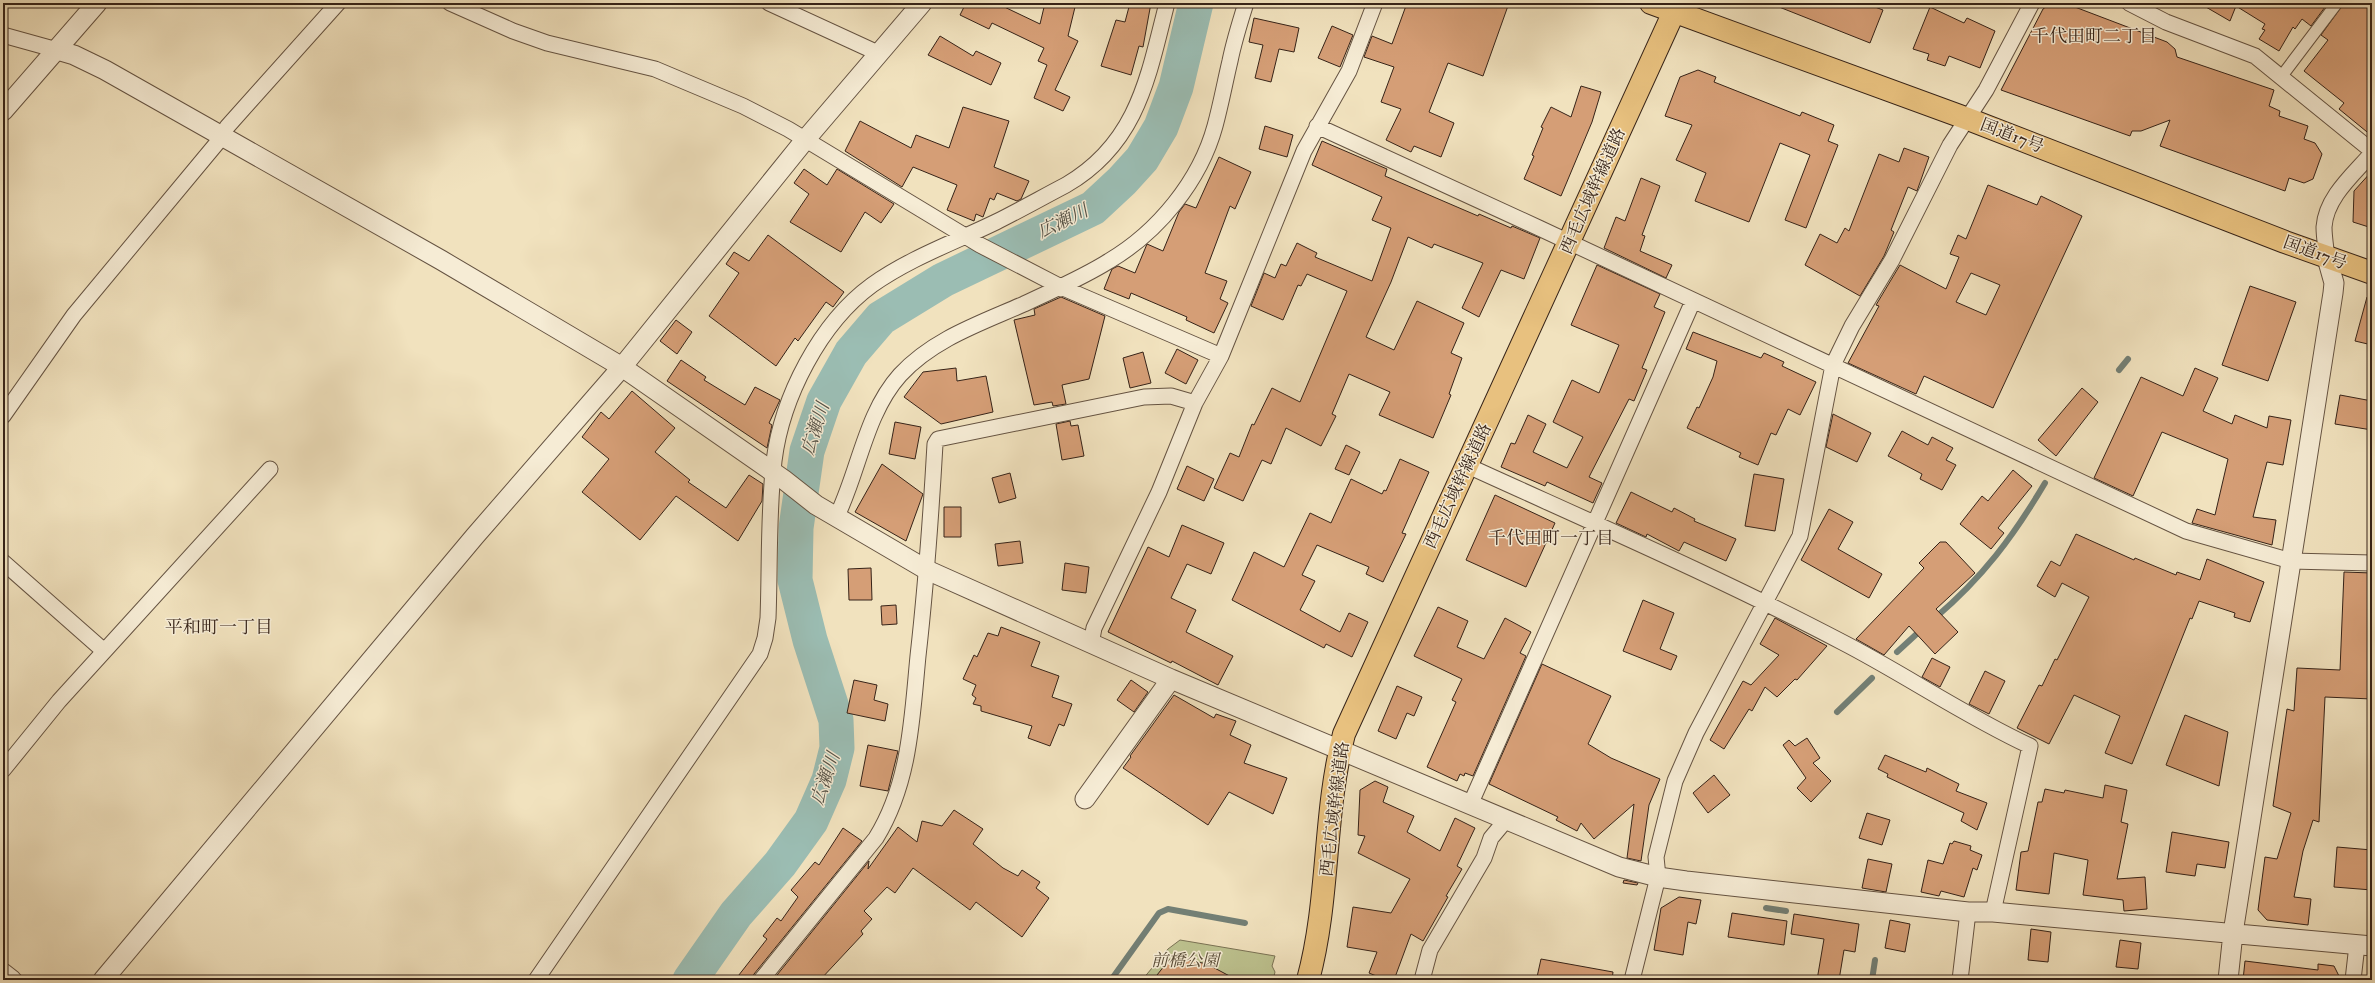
<svg xmlns="http://www.w3.org/2000/svg" width="2375" height="983" viewBox="0 0 2375 983" font-family="'IM FELL DW Pica','Noto Serif JP',serif">
<style>
.green{fill:#bdc28f;stroke:#7a7254}
.lines{fill:none;stroke-linecap:round;stroke-linejoin:round}
.stream{stroke:#737f75;stroke-width:6}
.river{stroke:#9bbdb3;stroke-width:35}
.building{fill:#d59e76;stroke:#362318;fill-rule:evenodd}
.pedestrian-casing{stroke:#655342;stroke-width:13}
.minor-casing{stroke:#655342;stroke-width:17}
.tertiary-casing{stroke:#655342;stroke-width:21}
.primary-casing{stroke:#362318;stroke-width:24}
.trunk-casing{stroke:#362318;stroke-width:24}
.pedestrian{stroke:#f6ecd5;stroke-width:11}
.minor{stroke:#f6ecd5;stroke-width:15}
.tertiary{stroke:#f6ecd5;stroke-width:19}
.primary{stroke:#e8c17f;stroke-width:22}
.trunk{stroke:#e8c17f;stroke-width:22}
.labels{text-anchor:middle;dominant-baseline:central;stroke-width:3;stroke-linejoin:round;paint-order:stroke}
.street-label{font-size:17px;fill:#362318;stroke:#f6ecd5}
.park-label{font-size:17px;font-style:italic;fill:#584b36;stroke:#f6ecd5}
.neighbourhood-label{font-size:18px;fill:#362318;stroke:#f6ecd5}
.water-label{font-size:18px;font-style:italic;fill:#545146;stroke:#f6ecd5}
</style>
<rect width="100%" height="100%" fill="#f1e2be"/>
<filter id="stains"><feTurbulence type="fractalNoise" baseFrequency=".005" numOctaves="4"/><feColorMatrix values="0 0 0 0 .2 0 0 0 0 .09 0 0 0 0 .02 0 0 0 .5 -.17"/></filter>
<radialGradient id="worn" r=".72"><stop offset=".6" stop-color="#630" stop-opacity="0"/><stop offset="1" stop-color="#630" stop-opacity=".3"/></radialGradient>
<!-- green -->
<path class="green" d="M1180,940l95,16 -3,10 3,6 -2,8h-131l26,-31z"/>
<g class="lines">
<!-- stream -->
<path class="stream" d="M2119,370l9,-11
M1935,618c48,-41 78,-81 110,-135
M1897,652l25,-23
M1837,712l35,-34
M1766,908l20,3
M1111,980l48,-67 9,-4 77,14
M1872,980l3,-20"/>
<!-- river -->
<path class="river" d="M690,980l46,-66 44,-50 31,-43 18,-41 8,-32 -1,-28 -26,-80 -15,-60 1,-52 11,-77 17,-50 27,-48 30,-35 62,-38 150,-72 29,-27 20,-22 19,-32 15,-40 20,-84"/>
</g>
<!-- building -->
<path class="building" d="M966,3h30l44,21 5,-21h31l-8,33 10,5 -23,49 15,7 -7,14 -29,-13 13,-33 -9,-4 6,-13 -52,-25 -3,6 -29,-14z
M1130,3h21l-8,44 -4,-1 -8,29 -30,-9 15,-46 9,2z
M1407,3h102l-26,73 -35,-13 -19,49 25,11 -13,34 -27,-11 -3,6 -25,-12 15,-31 -20,-7 13,-35 -30,-10 8,-21 20,8z
M1769,3h107l-1,4 8,3 -13,33z
M2199,3h129l-17,23 -9,-7 -7,10 -2,-2 -14,24 -20,-12 6,-9 -3,-1 3,-5 -29,-18 -6,15z
M2344,3h28v133l-33,-27 5,-6 -40,-32 24,-31 -7,-5z
M2060,4h7l100,38 8,7 2,8 97,33 -5,16 11,5 -1,5 29,10 -4,13 11,4 7,11 -9,25 -9,4 -15,-5 -4,13 -125,-45 10,-26 -29,11h-9l-2,5 -129,-46 42,-81 4,-3z
M1930,7l34,16 3,-5 28,13 -15,37 -31,-12 -4,10 -18,-6 2,-6 -16,-5z
M1254,18l45,10 -5,24 -15,-3 -8,33 -16,-4 8,-33 -14,-3z
M1332,26l21,9 -13,32 -22,-9z
M940,36l33,20 3,-5 25,12 -10,22 -63,-30z
M1698,70l18,7 -2,5 86,34 2,-4 32,13 -6,16 10,4 -32,83 -21,-8 25,-65 -30,-12 -31,79 -54,-21 11,-28 -30,-13 16,-35 -27,-9 15,-39z
M1581,86l20,6 -9,30 -31,74 -37,-17 10,-23 -2,-1 11,-27 -2,-1 10,-20 20,10z
M963,107l46,14 -15,46 35,14 -8,18 -4,2 -20,-8 -3,7 -4,-2 -7,19 -7,-3 -2,7 -27,-11 10,-25 -44,-18 -11,20 -57,-36 15,-30 51,27 5,-13 33,13z
M1265,126l28,9 -6,22 -28,-8z
M1322,141l65,28 -2,7 93,40 1,-2 32,14 1,-2 28,12 -16,41 -23,-9 -22,47 -17,-9 21,-45 -49,-19 -2,4 -24,-11 -17,45 -25,55 28,13 23,-49 47,22 -13,30 11,5 -13,36 2,1 -18,43 -54,-23 11,-23 -41,-18 -17,40 4,2 -15,30 -35,-18 -15,36 -9,-4 -19,41 -29,-13 16,-35 9,4 13,-33 2,1 18,-37 28,14 47,-111 -40,-17 -6,12 -3,-1 -15,35 -32,-14 13,-33 11,5 6,-14 5,2 11,-23 20,10 -2,4 57,24 19,-53 -19,-8 10,-23 -70,-32z
M1904,148l25,9 -12,34 -9,-4 -17,43 3,2 -10,24 -24,40 -55,-31 15,-31 17,9 8,-15 4,3 30,-77 20,8z
M1219,157l32,15 -16,37 -5,-3 -25,67 22,8 -7,18 8,4 -14,30 -28,-13 1,-3 -56,-24 -2,6 -25,-10 8,-20 6,-3 17,7 12,-29 16,7 16,-39 6,-8 11,4z
M804,169l23,16 10,-16 57,35 -13,19 -16,-11 -24,40 -51,-30 19,-28 -15,-11z
M2372,171v57l-19,-6 1,-31z
M1641,178l19,8 -18,49 3,1 -5,15 32,14 -6,13 -62,-30 12,-31 9,4z
M1988,185l49,20 4,-9 41,20 -89,192 -69,-32 -8,18 -68,-31 31,-57 -3,-1 24,-40 46,24 13,-32 -9,-3 8,-19 8,4zM1971,273l29,12 -14,30 -30,-13z
M768,235l76,57 -11,15 -7,-5 -28,39 -3,-3 -19,28 -67,-50 30,-43 -13,-9 8,-12 15,9z
M1597,265l63,29 -6,13 11,5 -23,56 5,2 -13,31 -5,-2 -40,78 13,6 -9,20 -46,-21 -2,4 -44,-19 10,-24 4,1 13,-29 18,9 -13,28 34,16 16,-31 -30,-15 19,-42 27,13 20,-48 -48,-20z
M2250,286l46,16 -28,79 -46,-16z
M1061,297l44,19 -16,63 -27,6 4,19 -13,2 -1,-4 -18,3 -20,-85 21,-5 -1,-6z
M2367,297h5v48l-17,-4z
M676,320l16,12 -15,22 -17,-13z
M1693,332l68,26 3,-5 20,9 -2,4 34,16 -16,33 -12,-6 -12,26 -5,-2 -13,32 -19,-8 2,-4 -54,-25 10,-21 2,1 14,-31 4,-16 -31,-12z
M1177,349l21,11 -12,24 -21,-11z
M1143,352l8,31 -21,5 -7,-30z
M681,360l25,17 -2,3 41,25 10,-18 25,13 -11,23 3,2 -5,23 -100,-67z
M956,368l1,13 29,-5 7,36 -52,12 -37,-27 19,-25z
M2195,368l23,10 -15,33 29,13 3,-9 32,13 2,-12 22,4 -8,45 -16,-3 -14,55 23,3 -4,25 -80,-22 5,-14 18,6 13,-56 -66,-27 -29,64 -39,-18 47,-101 42,19z
M2082,388l16,14 -42,54 -18,-16z
M632,391l43,37 -20,24 35,28 -2,2 38,26 23,-33 14,9 -1,17 -24,40 -62,-45 -36,44 -58,-48 27,-33 -27,-22 19,-25 8,7z
M2340,395l32,6v29l-37,-6z
M1833,414l38,19 -14,29 -31,-15z
M1070,421l1,5 7,-1 6,31 -22,4 -6,-36z
M895,422l26,5 -6,32 -26,-5z
M1902,431l26,14 4,-8 21,11 -7,12 10,5 -14,25 -22,-11 2,-5 -34,-18z
M1346,445l14,7 -11,23 -14,-6z
M1400,459l29,13 -27,61 4,1 -23,48 -17,-8 3,-7 -52,-22 -15,30 13,6 -15,29 40,22 9,-19 19,9 -16,35 -26,-13 -2,4 -92,-48 22,-48 30,15 26,-54 21,10 20,-44 31,15 2,-4 2,1z
M882,464l41,30 -17,47 -51,-29z
M1187,466l27,13 -10,22 -27,-12z
M2013,470l19,16 -34,42 6,5 -13,16 -31,-25 22,-28 6,5z
M1010,473l6,25 -17,5 -7,-25z
M1754,474l30,5 -9,52 -30,-5z
M1631,492l41,20 2,-4 21,11 -1,2 42,18 -10,22 -42,-19 -5,9 -32,-17 -1,3 -30,-14z
M1495,495l60,28 -29,64 -60,-27z
M944,507h17v30h-17z
M1829,509l24,13 -15,27 44,25 -13,24 -68,-38z
M1182,525l42,18 -13,31 -24,-10 -16,34 25,12 -10,22 47,24 -15,29 -46,-24 -1,2 -63,-31 40,-85 21,10z
M2076,534l58,26 1,-2 41,17 1,-3 23,8 7,-21 57,23 -14,40 -16,-5 1,-4 -36,-12 -7,18 -2,-1 -58,146 -27,-11 15,-37 -46,-21 -25,49 -32,-16 22,-43 3,1 13,-27 2,1 32,-63 -27,-14 -7,14 -18,-11 14,-25 9,5z
M1020,541l3,22 -25,3 -3,-22z
M1940,542h6l29,31 -39,36 22,23 -23,22 -26,-28 -25,29 -28,-16 68,-71 -5,-5z
M1065,563l24,4 -3,26 -24,-3z
M871,568l1,32h-23l-1,-31z
M2344,572l28,1v126l-47,-2 -6,125 -6,-2 -10,31 -9,46 17,2 -3,26 -41,-5 -9,-10 7,-53 12,2 14,-46 -18,-7 14,-97 7,2 3,-43 43,2z
M1643,600l31,13 -14,36 17,7 -6,14 -48,-19z
M896,605l1,19 -15,1 -1,-19z
M1438,607l30,14 -11,26 27,12 21,-41 26,14 -11,21 6,3 -53,120 -8,-3 -1,3 -4,-2 -3,7 -30,-14 29,-65 -4,-2 10,-21 -48,-23z
M1775,618l52,28 -30,34 -2,-1 -18,18 -12,-10 -13,24 -3,-2 -25,40 -14,-9 33,-59 8,4 28,-30 -19,-11z
M1001,627l39,15 -9,24 28,10 -7,21 20,7 -8,22 -5,-2 -9,22 -22,-8 4,-12 -51,-15v-5l-8,-2 3,-6 -4,-3 4,-10 -13,-6 11,-24 3,2 11,-24 10,3z
M1932,658l18,9 -10,20 -18,-10z
M1542,664l69,32 -23,48 23,14 49,21 -11,26 -8,56 -14,-3 7,-54 -40,35 -13,-16 -4,8 -21,-11 2,-3 -69,-33z
M1985,671l20,10 -16,33 -20,-10z
M854,680l23,5 -3,15 14,4 -3,17 -38,-8z
M1131,680l17,12 -14,20 -17,-12z
M1397,686l25,11 -8,19 -7,-3 -11,26 -18,-8z
M1174,695l40,23 2,-4 20,7 -6,14 21,10 -7,18 43,15 -14,36 -44,-22 -21,33 -85,-57 8,-11 -1,-1z
M2185,715l43,17 -9,54 -53,-21z
M1807,738l13,20 -7,5 18,18 -20,21 -14,-14 9,-10 -23,-33 6,-5 6,6z
M868,745l30,6 -10,40 -28,-5z
M1885,755l41,17 1,-4 32,16 -3,7 31,12 -10,27 -16,-9 3,-8 -77,-36 1,-3 -10,-5z
M1714,775l16,20 -22,18 -15,-20z
M1375,781l13,6 -5,15 31,14 -7,16 33,19 15,-33 20,10 -18,38 5,3 -16,27 2,1 -25,44 -12,-7 -17,46h-8l-17,-7 8,-21 -30,-5 6,-40 38,6 19,-34 -52,-26 7,-17 -7,-1 2,-45z
M2105,785l22,5 -6,32 7,2 -11,55 28,-2 2,32 -23,2 -1,-11 -40,-5 5,-35 -34,-7 -5,41 -33,-4 5,-38 7,-1 10,-49h4l3,-13 19,4 1,-3 38,8z
M954,810l29,19 -10,15 30,24 15,8 4,-6 18,12 -4,6 13,10 -27,39 -46,-35 -6,8 -57,-42 -18,25 -8,-6 -23,24 8,8 -11,12 2,3 -43,46h-47l96,-119 -1,8 30,-42 19,15 5,-21 20,5z
M1867,813l23,7 -8,25 -23,-7z
M843,828l19,13 -108,133 -2,6h-17l32,-41 -4,-3 14,-18 4,3 17,-24 -7,-7 24,-28 4,3z
M2172,832l57,10 -4,26 -28,-4 -2,12 -29,-4z
M1954,841l17,5 -1,4 12,5 -5,15 -4,-2 -9,29 -23,-6 -2,5 -18,-4 7,-32 15,4 7,-21 2,1z
M2337,847l35,3v40l-38,-3z
M1868,859l24,5 -6,28 -24,-4z
M1624,880l14,3 -1,2 -14,-2z
M1679,897l22,3 -5,24 -8,-2 -5,33 -29,-5 7,-42z
M1732,913l55,8 -3,24 -56,-8z
M1794,914l65,10 -4,28 -11,-2 -5,30h-22l7,-41 -33,-5z
M1890,920l20,4 -5,28 -20,-4z
M2031,929l20,3 -3,30 -20,-2z
M2120,940l21,3 -3,26 -22,-2z
M1541,959l72,13 -1,8h-59l-16,-3z
M1169,960h19l19,4 30,16h-84z
M2245,961l73,9v-6l16,2 7,14h-98z"/>
<g class="lines">
<!-- pedestrian casing -->
<g class="pedestrian-casing">
<path id="pedestrian" d="M2281,77l56,-74"/>
</g>
<!-- minor casing -->
<g class="minor-casing">
<path id="minor" d="M450,3l63,28 34,12 108,26 88,37 45,23 192,116 81,42 160,69
M769,3l111,51
M2129,3l37,19 89,34 117,95
M3,35l54,15
M1317,126l222,102 647,303 105,30 81,2
M2327,258c-1,-10 -3,-21 -3,-31 2,-30 30,-53 48,-74
M3,416l71,-101 148,-178 5,-10 111,-124
M1468,466c125,57 252,112 374,176 64,33 123,74 188,104l-37,166
M836,518c23,-46 29,-104 64,-143 33,-36 81,-52 124,-71 29,-14 58,-26 85,-43 49,-29 91,-80 106,-135 6,-22 10,-44 15,-65 4,-20 10,-39 16,-58
M3,562l101,89
M1091,644l3,-16 65,-136 36,-89 26,-47 83,-205 45,-80 26,-68
M3,770l56,-69 211,-232
M1470,805l223,-504
M536,980l224,-326 5,-16 3,-20c2,-52 0,-105 6,-157 8,-64 46,-138 98,-176 38,-27 83,-43 124,-63 24,-12 47,-25 70,-37 72,-42 82,-108 101,-182
M761,980l115,-142c34,-55 36,-120 42,-182 8,-71 13,-141 17,-212l3,-5 206,-42 27,-1 24,7
M1422,980l8,-30 54,-92 7,-20 15,-18
M1632,980l26,-103 -2,-20 19,-76 21,-48 104,-197 33,-171 19,-39 40,-66 58,-115 36,-55 46,-87
M1960,980l8,-68
M2353,980l4,-35"/>
</g>
<!-- tertiary casing -->
<g class="tertiary-casing">
<path id="tertiary" d="M57,50l17,5 31,15 336,190 181,107 161,112 33,26 111,65 244,109 448,188 39,10 28,4 282,31h25l379,34
M3,111l94,-108
M1085,799l86,-120
M3,973l9,7
M103,980l372,-444 147,-169 183,-227 117,-137
M2228,980l5,-47 100,-640 1,-10 -7,-25"/>
</g>
<!-- primary casing -->
<g class="primary-casing">
<path id="primary" d="M1308,980c22,-81 15,-166 36,-246l334,-731"/>
</g>
<!-- trunk casing -->
<g class="trunk-casing">
<path id="trunk" d="M1651,3l317,116 317,123 87,31"/>
</g>
<!-- pedestrian -->
<use href="#pedestrian" class="pedestrian"/>
<!-- minor -->
<use href="#minor" class="minor"/>
<!-- tertiary -->
<use href="#tertiary" class="tertiary"/>
<!-- primary -->
<use href="#primary" class="primary"/>
<!-- trunk -->
<use href="#trunk" class="trunk"/>
</g>
<g class="labels">
<!-- street labels -->
<g class="street-label">
<text transform="translate(2012 136) rotate(21)">国道17号</text>
<text transform="translate(1593 191) rotate(-66)">西毛広域幹線道路</text>
<text transform="translate(2315 253) rotate(20)">国道17号</text>
<text transform="translate(1458 486) rotate(-65)">西毛広域幹線道路</text>
<text transform="translate(1335 809) rotate(-83)">西毛広域幹線道路</text>
</g>
<!-- park labels -->
<g class="park-label">
<text x="1185" y="961">前橋公園</text>
</g>
<!-- neighbourhood labels -->
<g class="neighbourhood-label">
<text x="2094" y="37">千代田町二丁目</text>
<text x="1551" y="539">千代田町一丁目</text>
<text x="219" y="628">平和町一丁目</text>
</g>
<!-- water labels -->
<g class="water-label">
<text transform="translate(1063 222) rotate(-26)">広瀬川</text>
<text transform="translate(816 429) rotate(-72)">広瀬川</text>
<text transform="translate(826 779) rotate(-71)">広瀬川</text>
</g>
</g>
<!-- margin -->
<rect width="2375" height="983" fill="none" stroke="#f1e2be" stroke-width="16"/>
<rect x="4" y="4" width="2367" height="975" fill="none" stroke="#362318" stroke-width="2"/>
<rect x="8" y="8" width="2359" height="967" fill="none" stroke="#362318"/>
<rect width="100%" height="100%" filter="url(#stains)"/>
<rect width="100%" height="100%" fill="url(#worn)"/>
</svg>
